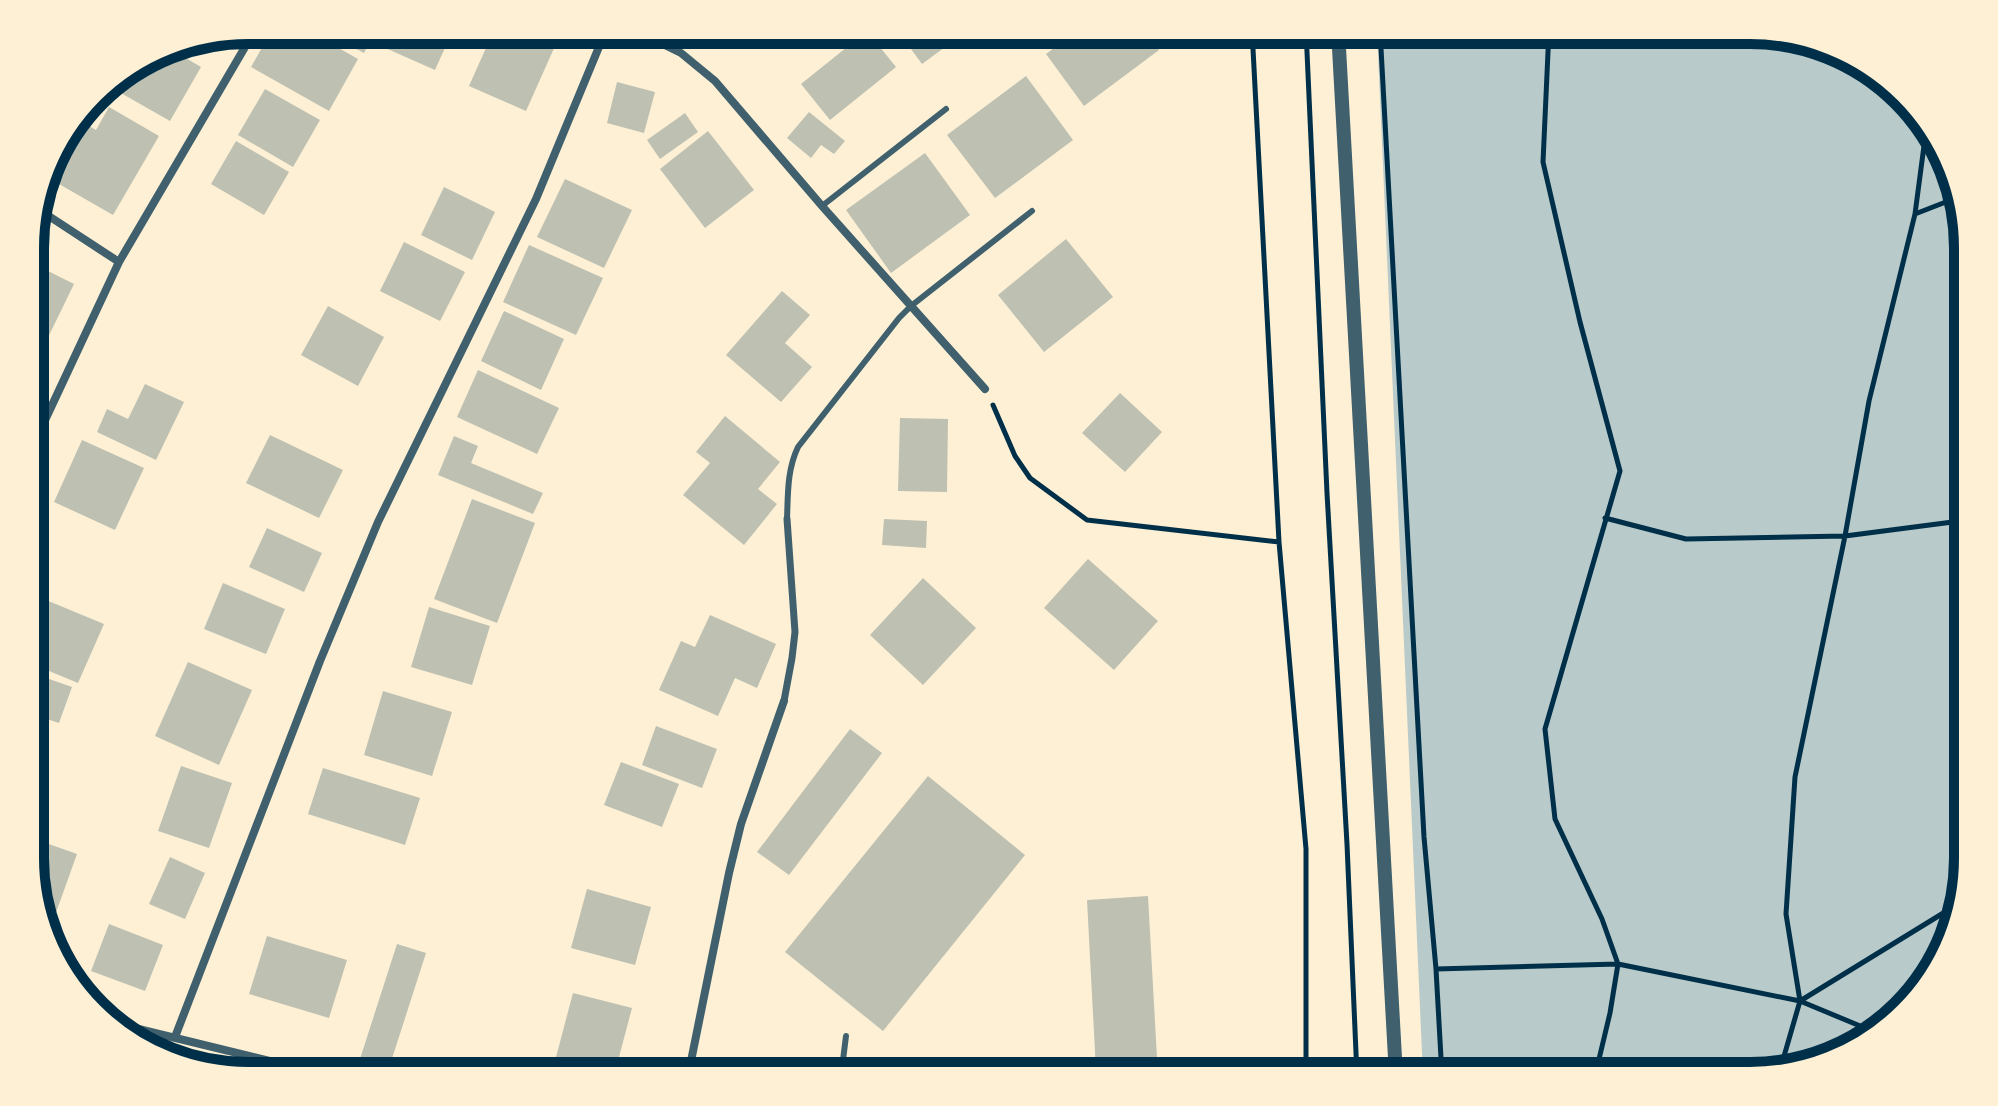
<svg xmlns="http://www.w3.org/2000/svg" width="1998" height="1106" viewBox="0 0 1998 1106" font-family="'IBM Plex Serif',serif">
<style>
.green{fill:#b9caca}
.building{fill:#bec0b2}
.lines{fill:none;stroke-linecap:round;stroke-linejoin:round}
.path{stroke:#003049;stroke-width:5}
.service{stroke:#3f606c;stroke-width:6}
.pedestrian{stroke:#3f606c;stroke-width:7}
.minor{stroke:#3f606c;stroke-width:8}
.tertiary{stroke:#3f606c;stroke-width:14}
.rim{fill:none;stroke:#003049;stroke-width:10}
</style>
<rect width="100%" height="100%" fill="#fdf0d5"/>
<!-- green -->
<path class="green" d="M1377,30h374l108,29 73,68 35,106 1,639 -29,95 -68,73 -107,36h-341z"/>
<!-- building -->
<path class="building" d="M272,30h35l51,29 -29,52 -78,-44z
M335,30h34l5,3 -10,20 -33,-17z
M380,30h73l-18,40 -61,-27z
M494,30h24l37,16 -29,65 -57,-25z
M686,30h31l-27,11z
M736,30h34l-29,11z
M897,30h46l9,12 -30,22z
M1078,30h66l15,20 -75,56 -38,-52z
M867,31l29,36 -66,53 -29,-36z
M165,46l36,21 -31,54 -65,-37z
M1026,76l47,64 -78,58 -48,-63z
M617,82l38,10 -11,41 -37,-10z
M265,89l55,31 -27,47 -55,-32z
M109,107l50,29 -46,79 -68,-39 8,-25 24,-32 19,11z
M809,112l36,29 -11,13 -13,-9 -10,13 -24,-20z
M685,113l13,19 -38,27 -13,-19z
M708,131l46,59 -49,38 -45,-59z
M236,141l53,31 -25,43 -53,-31z
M925,153l45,62 -79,58 -45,-63z
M565,179l67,31 -28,58 -67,-31z
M444,187l51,25 -23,48 -51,-25z
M1066,239l47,58 -69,55 -46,-57z
M404,242l61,30 -25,49 -60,-30z
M529,245l74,33 -27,57 -73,-33z
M32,263l42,21 -36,74 -6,-3z
M782,291l28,24 -25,28 27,24 -31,35 -55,-47z
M328,306l56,31 -26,49 -57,-31z
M504,311l60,28 -23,51 -60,-29z
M478,370l81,38 -22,46 -80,-37z
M145,384l39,18 -28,58 -59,-28 10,-23 21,10z
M1120,393l42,39 -37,40 -43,-39z
M725,416l55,46 -22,27 19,15 -33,41 -61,-50 27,-32 -14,-11z
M900,418l48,1 -1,73 -49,-1z
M270,435l73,35 -24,48 -73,-35z
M454,436l24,10 -7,17 72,30 -10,21 -95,-39z
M82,440l62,28 -29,62 -61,-28z
M472,499l63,24 -38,100 -63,-24z
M884,519l43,2 -1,27 -44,-3z
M267,528l55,25 -18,39 -55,-25z
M1088,559l70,62 -44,49 -70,-62z
M923,578l53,50 -53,57 -53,-50z
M223,583l62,26 -19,45 -62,-25z
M46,600l58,24 -26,59 -46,-19v-30z
M429,607l61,19 -18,59 -61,-18z
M710,615l66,29 -19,44 -22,-10 -17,38 -59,-26 22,-49 14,6z
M188,662l64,28 -33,75 -64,-29z
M35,674l37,13 -13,36 -27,-9v-30z
M383,691l69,21 -20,64 -68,-21z
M656,726l61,23 -15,39 -60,-23z
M850,729l32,24 -93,122 -32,-23z
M621,762l58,22 -17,43 -58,-22z
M181,766l51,17 -23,65 -51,-17z
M323,768l97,30 -15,47 -97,-31z
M928,776l97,79 -142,176 -98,-79z
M32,838l45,16 -28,78 -17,-46z
M170,857l35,16 -20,46 -36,-15z
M587,889l64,18 -16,58 -64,-17z
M1148,896l10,180h-100v-3l38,-2 -9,-171z
M109,924l54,21 -18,46 -54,-20z
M267,936l80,24 -18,58 -80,-24z
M397,944l29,9 -38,118 -29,-9z
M573,993l59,15 -18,68h-63z"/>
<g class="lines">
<!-- path -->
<path class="path" d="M1252,30l27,512 27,307v227
M1306,30l21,463 20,351 10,232
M1380,30l44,807 12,132 6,107
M1549,30l-6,132 37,160 40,149 -75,258 10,90 47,100 16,45 -8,49 -15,63
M1915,214l41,-16
M993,405l22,51 15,22 57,42 192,22
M1605,518l81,21 159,-3 123,-16
M1436,969l182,-5 182,37 77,32
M1800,1001l158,-97
M1780,1070l20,-69 -14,-87 9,-137 50,-241 24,-135 46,-187 12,-91"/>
<!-- service -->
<path class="service" d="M822,206l124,-97
M787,519c1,-25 0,-49 11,-72l101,-129 12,-12 121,-95
M841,1076l5,-40"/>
<!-- pedestrian -->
<path class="pedestrian" d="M784,701l8,-43 3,-26 -8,-113"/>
<!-- minor -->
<path class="minor" d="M634,30l47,23 34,28 107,125 163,183
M35,207l84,55
M32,448l87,-186 136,-232
M114,1023l217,53
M175,1037l145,-376 58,-139 158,-323 70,-169
M688,1076l41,-203 12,-49 43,-123"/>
<!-- tertiary -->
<path class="tertiary" d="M1338,30l58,1046"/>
</g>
<!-- crop -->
<path d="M0 0H1998V1106H0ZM248 44H1750A204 204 0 0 1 1954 248V858A204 204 0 0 1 1750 1062H248A204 204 0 0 1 44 858V248A204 204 0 0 1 248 44Z" fill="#fdf0d5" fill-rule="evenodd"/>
<path class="rim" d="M248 44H1750A204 204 0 0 1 1954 248V858A204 204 0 0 1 1750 1062H248A204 204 0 0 1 44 858V248A204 204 0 0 1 248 44Z"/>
</svg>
